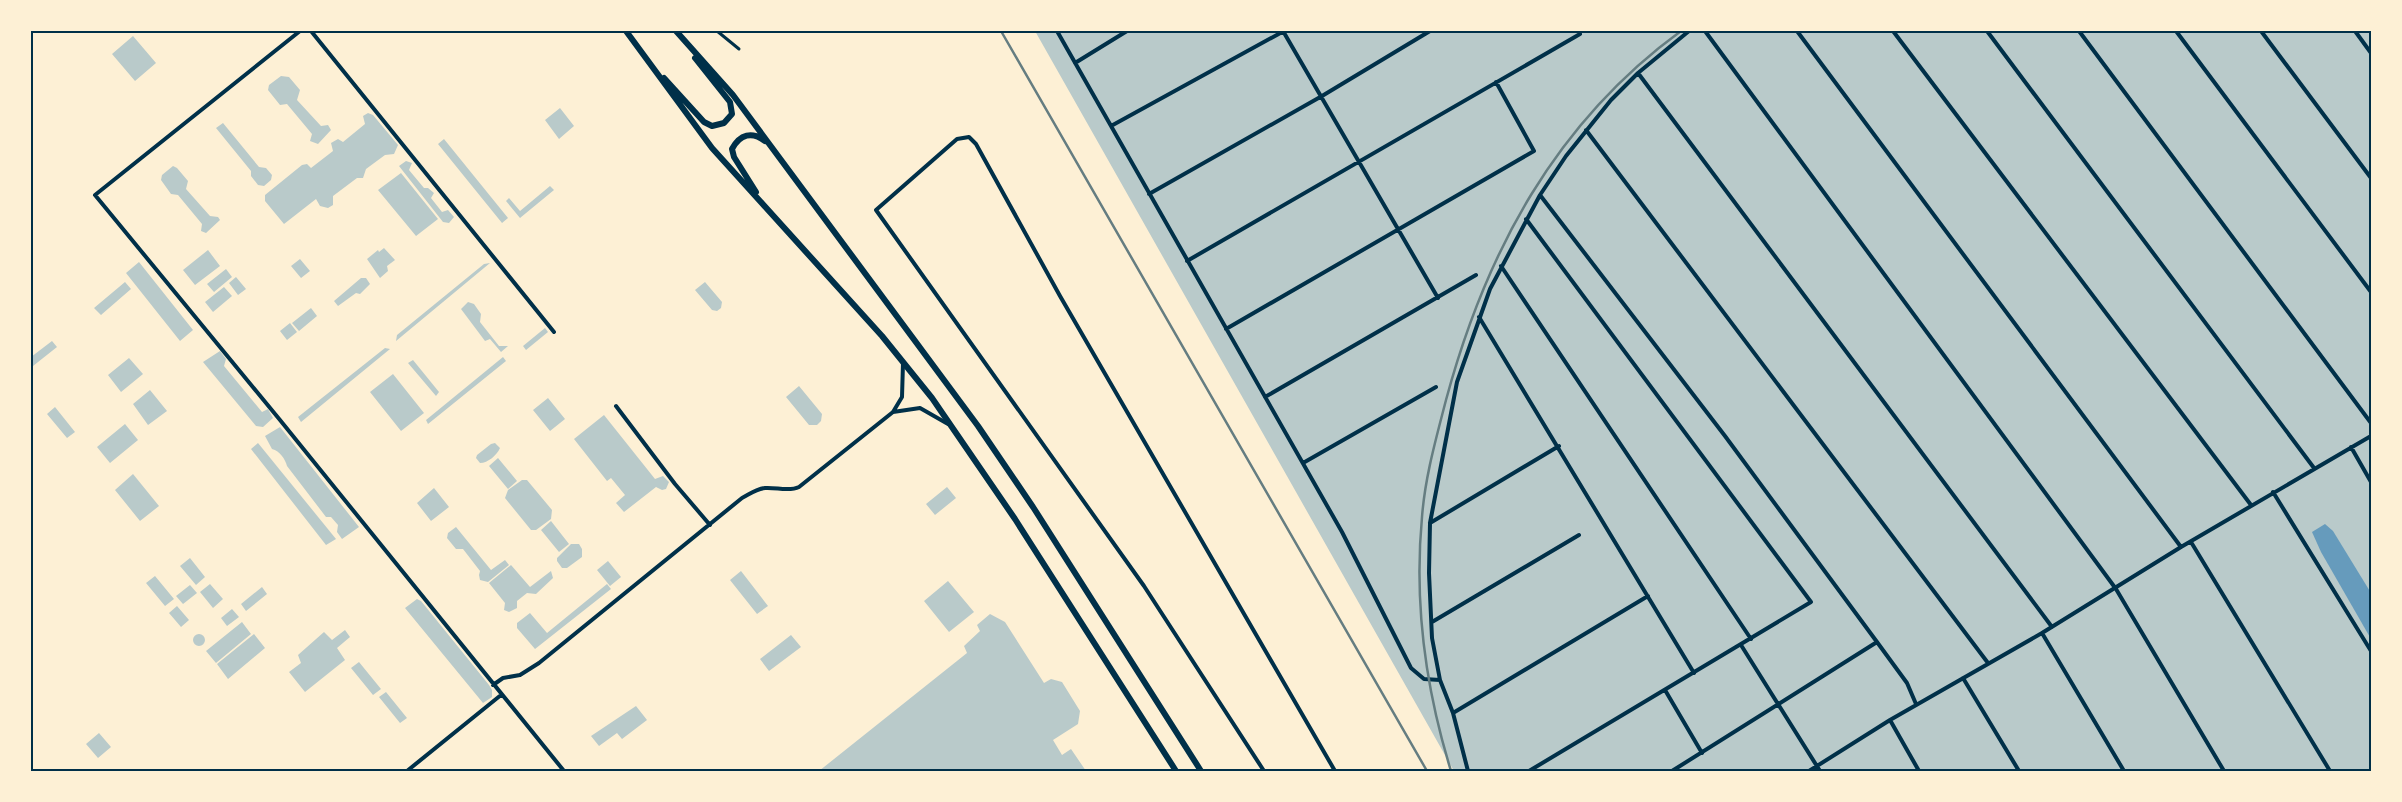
<svg xmlns="http://www.w3.org/2000/svg" width="2402" height="802" viewBox="0 0 2402 802" font-family="'Open Sans',sans-serif">
<style>
.green{fill:#b9caca}
.water{fill:#669bbc}
.lines{fill:none;stroke-linecap:round;stroke-linejoin:round}
.pedestrian{stroke:#003049;stroke-width:3}
.minor{stroke:#003049;stroke-width:4}
.primary{stroke:#003049;stroke-width:6}
.rail{stroke:#657d81;stroke-width:2.5}
.neatline{fill:none;stroke:#003049;stroke-width:2}
</style>
<rect width="100%" height="100%" fill="#fdf0d5"/>
<!-- green -->
<path class="green" d="M1035,31h1336v740h-917z
M133,36l23,27 -21,18 -23,-27z
M281,76l8,1 11,13 -3,10 24,26 7,-1 3,5 -13,14 -8,-3 2,-7 -25,-30 -7,1 -12,-15 1,-5z
M560,108l14,18 -15,13 -14,-19z
M368,113l5,2 25,30 -4,9 -9,1 -19,14 -3,9h-6l-24,18v9l-5,3 -8,-2 -4,-7 -32,25 -19,-23v-6l37,-30 5,-1 4,4 22,-17 -2,-8 7,-4 5,3 22,-18 -2,-8z
M223,123l36,44 7,1 6,7 -1,5 -7,6 -6,-1 -7,-9v-5l-35,-43z
M444,139l64,79 -6,5 -64,-79z
M406,161l6,2 -3,7 15,18h4l6,5 -3,5 11,14 6,-2 6,7 -5,6 -6,-1 -44,-56z
M173,166l4,2 11,13 -2,8 24,27 8,1 2,3 -14,13 -5,-2 1,-7 -24,-29 -7,-1 -10,-14 1,-5z
M401,173l37,46 -22,17 -38,-46z
M550,186l4,4 -34,28 -14,-17 3,-3 11,13z
M384,248l11,12 -8,6 1,5 -8,7 -13,-19 11,-9 1,2z
M208,250l12,16 -25,19 -12,-15z
M300,259l10,12 -9,7 -10,-12z
M139,262l54,68 -13,11 -54,-68z
M490,263l-94,78 1,-6 87,-71z
M226,269l6,8 -18,15 -7,-8z
M236,277l10,12 -8,6 -9,-12z
M361,278h5l4,6 -10,10 -4,-1 -18,13 -4,-5z
M125,282l6,7 -30,26 -7,-7z
M705,282l17,20 -1,6 -4,3 -5,-1 -17,-20z
M224,287l8,9 -19,16 -8,-10z
M468,302l6,2 7,10 -1,8 19,24h9l-7,6 -11,-13 -5,2 -24,-32z
M311,308l6,8 -18,15 -7,-8z
M290,323l7,9 -10,8 -7,-9z
M545,328l3,4 -22,18 -3,-4z
M52,341l5,6 -24,19 -2,-9z
M385,348l5,1 -89,73 -3,-5z
M220,351l6,8 -2,7 38,46 6,-3 5,9 -10,9 -7,-1 -53,-64z
M503,357l3,4 -78,63 -2,-4z
M129,358l14,16 -22,18 -13,-17z
M413,360l26,32 -3,4 -28,-33z
M393,374l31,39 -23,18 -31,-39z
M799,386l23,28 -1,7 -4,4h-8l-23,-28z
M150,390l17,21 -19,14 -15,-21z
M548,398l17,21 -15,12 -17,-21z
M55,407l20,25 -8,6 -20,-24z
M604,415l51,64 8,-3 6,6 -3,7 -4,1 -6,-3 -32,25 -8,-9 9,-8 -14,-17 -4,3 -33,-42z
M125,424l13,16 -28,23 -13,-16z
M280,427l79,100 -17,12 -5,-7 1,-7 -7,-8h-5l-39,-51c-2,-7 -7,-15 -15,-17l-7,-13z
M258,443l78,96 -10,6 -75,-96z
M495,443l5,5c-3,7 -12,15 -20,15l-4,-5 1,-3 14,-11z
M498,458l19,23 -9,8 -19,-23z
M133,474l26,32 -19,15 -25,-31z
M522,480h5l25,30 -1,9 -15,11h-5l-26,-32 3,-8z
M947,487l9,11 -21,17 -9,-11z
M434,488l15,19 -18,14 -14,-18z
M551,521l18,23 -10,8 -18,-22z
M456,527l35,43 14,-10 4,5 -21,17 -8,-2 -1,-5 1,-4 -17,-22h-7l-9,-11 1,-5z
M571,544h8l3,5v8l-15,11h-5l-5,-7v-3z
M190,558l15,19 -9,8 -16,-19z
M608,561l13,16 -11,9 -13,-16z
M511,565l19,22 21,-16 2,7 -17,16 -9,-1 -10,8v7l-8,4 -5,-2 1,-7 -16,-20z
M741,571l27,35 -11,8 -27,-34z
M155,576l19,23 -9,7 -19,-23z
M948,581l26,31 -25,20 -25,-31z
M210,584l13,15 -10,9 -13,-16z
M607,584l4,5 -76,60 -18,-21v-5l13,-10 17,20z
M190,585l7,8 -14,11 -7,-8z
M262,587l5,7 -21,17 -5,-7z
M417,599l4,2 68,84 3,5v7l-9,6 -78,-95z
M177,606l12,14 -8,7 -12,-14z
M232,609l7,8 -12,9 -6,-8z
M990,614l15,8 39,61 7,-4 11,3 18,29 -2,13 -25,16 9,15 9,-6 15,22h-267l148,-118 -3,-7 16,-15 -3,-6z
M242,622l9,12 -35,29 -10,-12z
M345,630l5,7 -13,11 8,12 -40,32 -16,-20 12,-9 -3,-8 26,-23 8,8z
M193 640a6 6 0 1 1 12 0a6 6 0 1 1-12 0Z
M254,634l11,14 -37,31 -11,-15z
M791,635l10,12 -32,24 -9,-12z
M359,662l22,27 -8,6 -22,-27z
M386,692l21,26 -7,5 -21,-26z
M636,706l11,14 -25,19 -5,-6 -18,13 -8,-10z
M99,733l12,14 -13,11 -12,-14z"/>
<!-- water -->
<path class="water" d="M2325,524l8,7 38,62v46l-50,-87 -9,-20z"/>
<g class="lines">
<!-- pedestrian -->
<path class="pedestrian" d="M717,31l22,18"/>
<!-- minor -->
<path class="minor" d="M300,31l-205,164 185,225 284,351
M311,31l243,301
M1057,31l285,501 69,136 13,11 16,1
M1283,31l155,267
M1705,31l411,558 108,182
M1797,31l384,516
M1893,31l358,474
M1987,31l327,437
M2079,31l292,392
M2176,31l195,261
M2261,31l110,147
M2355,31l16,22
M1075,63l52,-32
M1638,73l414,554
M1111,126l173,-95
M1586,130l402,533
M1149,194l173,-98 108,-65
M1540,195l185,241 152,206 30,41 9,21
M1526,219l285,383 -282,169
M1187,261l393,-227
M1501,266l250,373
M1479,317l215,356
M1226,329l308,-178 -38,-69
M1265,397l211,-122
M616,406l59,78 35,41
M893,412l27,-4 28,16
M2351,447l20,35
M1303,463l133,-76
M2273,492l98,159
M1430,523l129,-77
M2191,542l139,229
M1432,622l147,-87
M2042,633l82,138
M1741,645l79,126
M1963,678l56,93
M493,685l10,-7 17,-3 19,-12 203,-165c8,-4 14,-9 23,-10 11,-1 24,4 34,-1l94,-75 9,-15 1,-34
M1665,690l37,63
M1453,713l195,-117
M1890,720l29,51
M407,771l94,-76
M1264,771l-120,-185 -268,-376 81,-71 12,-2 7,7 84,152 275,475
M1468,771l-15,-58 -13,-33 -8,-42 -3,-65 1,-50 27,-141 33,-93 50,-94 26,-39 45,-56 27,-27 51,-42
M1672,771l205,-129
M1809,771l81,-51 152,-87 139,-86 190,-111"/>
<!-- primary -->
<path class="primary" d="M626,31l86,117 170,188 50,62 83,121 161,252
M676,31l57,64 245,331 55,81 168,264
M664,78l40,44 8,4 12,-3 8,-9 -2,-12 -35,-44
M756,192l-22,-35 -2,-8c8,-15 20,-18 33,-8"/>
<!-- rail -->
<path class="rail" d="M1001,31l426,740
M1451,771c-25,-81 -37,-169 -29,-254 3,-40 14,-78 24,-117 40,-148 109,-277 235,-369"/>
</g>
<!-- border -->
<rect width="2402" height="802" fill="none" stroke="#fdf0d5" stroke-width="65"/>
<rect x="32" y="32" width="2338" height="738" class="neatline"/>
</svg>
